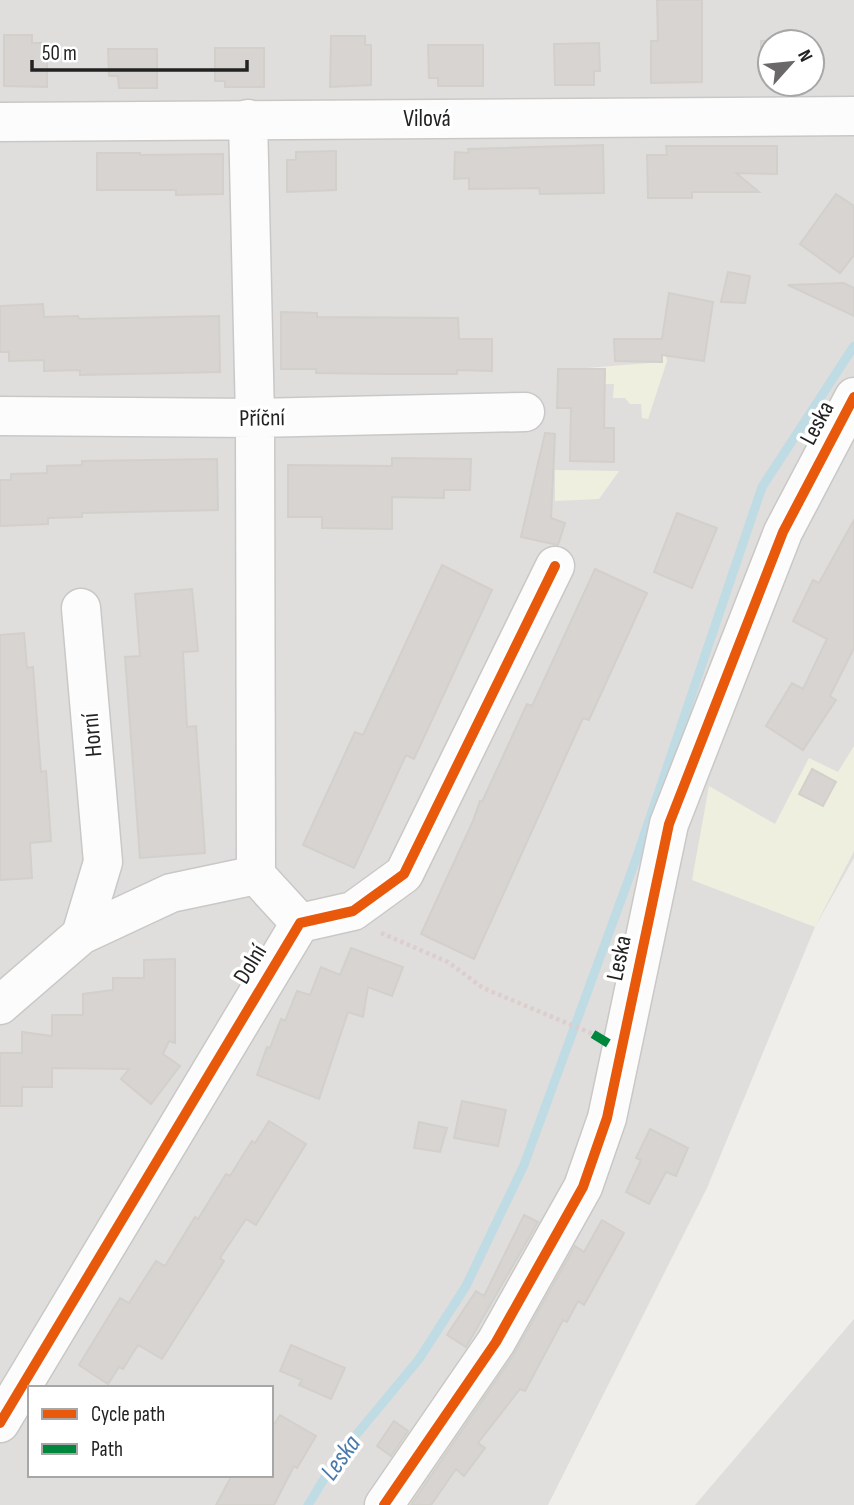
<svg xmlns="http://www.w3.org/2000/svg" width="854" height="1505" viewBox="0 0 854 1505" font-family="'Sofia Sans Condensed',sans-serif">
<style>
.residential{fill:#dfdedc;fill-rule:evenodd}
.farmland{fill:#efefdf}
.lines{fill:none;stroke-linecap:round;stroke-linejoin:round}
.stream{stroke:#bfdbe3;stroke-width:9}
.building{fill:#d7d4d2;stroke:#d3d0cc;stroke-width:2}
.minor-casing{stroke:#c9c8c7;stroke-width:41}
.path{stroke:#dccecd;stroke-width:4.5;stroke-dasharray:3.5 3.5;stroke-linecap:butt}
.minor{stroke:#fdfcfc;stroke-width:38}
.quiet{stroke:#00873e;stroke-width:9;stroke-dasharray:18 9;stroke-linecap:butt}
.cycleway-casing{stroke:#fff;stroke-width:15}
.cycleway{stroke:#e8590c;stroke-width:10}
.labels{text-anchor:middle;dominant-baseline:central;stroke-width:7;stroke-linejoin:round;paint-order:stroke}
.street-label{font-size:24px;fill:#222;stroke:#fff}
.water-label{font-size:26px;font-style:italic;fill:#4a7aab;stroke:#fff}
</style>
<rect width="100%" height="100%" fill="#f0eeeb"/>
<!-- residential -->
<path class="residential" d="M0,0h854v858l-39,69 -108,261 -159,317h-548zM770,42h42v42h-42zM30,1388h241v87h-241z
M854,1319v186h-159z"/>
<!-- farmland -->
<path class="farmland" d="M662,355l4,1 1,5 -19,58 -6,-1 -1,-14h-11l-5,-6h-12l1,-14h-10l1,-15 -18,-1 75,-6z
M555,470l64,1 -20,28 -44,2z
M854,746v105l-39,76 -123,-47 17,-94 66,38 34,-66 29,14z"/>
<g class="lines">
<!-- stream -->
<path class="stream" d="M308,1505l29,-47 82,-99 47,-73 58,-121 112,-306 126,-372 92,-141"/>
</g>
<!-- building -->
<path class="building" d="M657,0h45v82l-51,1v-42h7z
M4,35h28v8h15v44l-43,-1z
M331,36h34v9h6v40l-41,2z
M815,40v37h-3v-35h-42v35h-9v-36z
M599,43l1,28h-6v14h-39l-1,-41z
M428,45h55v41h-45v-8h-9z
M215,48h49v39h-39v-6h-10z
M108,49h49v39h-38l-1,-12h-9z
M603,145l1,48 -64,1 -1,-6 -70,1v-11l-15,1 1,-27 14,1 -1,-4z
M666,146h111v28l-41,-1 23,19h-67v6h-44l-1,-43h20z
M336,151v39l-49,2v-32h9v-8z
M97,153h43v2l83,-1v40l-47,1v-5h-79z
M836,194l18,12v49l-14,18 -40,-29z
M728,272l22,4 -5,27 -24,-1z
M844,283l10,5v28l-66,-31z
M669,293l44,9 -9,59 -42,-6v7l-47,-1 -1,-22h48z
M43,304l1,13 34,-1 1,3 140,-3 1,56 -140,3v-5l-36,1v-11l-35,1v-9h-9v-46z
M281,312l36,1v4l141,1 1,21h33v32l-35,-1v4h-71l-70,-1v-4h-35z
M558,369h47l-1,59h10v34l-44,-1 1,-53h-14z
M545,433l10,1 -4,84 14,5 -7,22 -37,-8z
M392,458l79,1 -1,31h-26v8l-52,-1v32l-70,-1v-11h-34v-52l104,1z
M217,459l1,51 -136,3v4l-34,1v6l-48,2v-46h11v-6l36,-1v-7l35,-1v-4z
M677,513l40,15 -25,60 -38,-16z
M854,520v128l-24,48 6,4 -33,50 -37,-24 26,-43 11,6 24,-50 -34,-18 20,-41 6,3z
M442,565l50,25 -78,169 -8,-4 -52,113 -51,-23 52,-113 8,3z
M595,569l52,24 -58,127 -6,-2 -109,241 -53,-25 52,-113 7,-20 2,1 45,-98 5,2z
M192,589l6,62 -15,1 4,75 9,-1 9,127 -65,5 -15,-201 15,-1 -5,-62z
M24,633l3,35 6,-1 8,105 5,-1 5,70 -21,2 2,35 -32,2v-245z
M812,769l24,13 -13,24 -24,-12z
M351,948l52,19 -11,29 -24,-9 -5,30 -15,-5 -29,87 -62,-24 10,-28 3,1 11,-29 4,2 12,-30 13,4 11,-28 19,8z
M175,959v84l-6,-2 -6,13 17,12 -29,38 -30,-25 8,-10 -77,-1v19h-30v19h-22v-53h22v-21l30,4v-21h31v-21l30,-4v-12h31v-18z
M462,1101l44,9 -8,36 -44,-8z
M269,1121l37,23 -50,81 -10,-6 -26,39 4,3 -62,98 -24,-14 -15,24 -4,-2 -11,17 -29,-19 41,-67 9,5 27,-42 9,5 30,-49 3,2 28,-45 4,2 22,-35 3,2z
M419,1122l28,6 -7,24 -26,-4z
M650,1129l38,19 -12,28 -10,-4 -17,32 -23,-12 15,-32 -5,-2z
M524,1215l14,7 -72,125 -19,-12 29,-44 8,5z
M602,1220l22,13 -40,72 -6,-4 -11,21 -4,-2 -38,71 -5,-2 -42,54 7,5 -21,28 -8,-7 -25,36h-20l103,-151 61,-108 9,6z
M291,1345l54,23 -14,31 -32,-14 3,-5 -22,-9z
M280,1415l36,21 -19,32 -3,-2 -20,39h-58l16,-30h39v-46z
M394,1421l14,10 -17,25 -14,-10z"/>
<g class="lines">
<!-- minor casing -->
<g class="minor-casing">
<path id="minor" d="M248,119l7,299 1,457 44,48
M0,122l854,-6
M0,416l255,2 270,-6
M81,935l90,-42 85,-18
M0,1005l81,-70 22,-73 -22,-254
M0,1423l300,-500 53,-12 51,-37 151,-308
M384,1505l112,-163 87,-155 24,-69 62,-294 114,-292 71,-135"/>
</g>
<!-- path -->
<path class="path" d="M381,933l67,29 35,26 110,46"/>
<!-- minor -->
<use href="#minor" class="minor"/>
<!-- quiet -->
<path class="quiet" d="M593,1034l28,17"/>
<!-- cycleway casing -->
<g class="cycleway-casing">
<path id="cycleway" d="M0,1423l300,-500 53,-12 51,-37 151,-308
M384,1505l112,-163 87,-155 24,-69 62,-294 114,-292 71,-135"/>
</g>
<!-- cycleway -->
<use href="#cycleway" class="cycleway"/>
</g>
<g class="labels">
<!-- street labels -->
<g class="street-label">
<text x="427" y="118">Vilová</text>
<text transform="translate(262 418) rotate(-1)">Příční</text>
<text transform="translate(817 423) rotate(-62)">Leska</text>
<text transform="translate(92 735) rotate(-95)">Horní</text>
<text transform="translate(619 958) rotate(-78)">Leska</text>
<text transform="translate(250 964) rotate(-59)">Dolní</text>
</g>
<!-- water labels -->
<g class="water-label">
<text transform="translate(341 1458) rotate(-54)">Leska</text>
</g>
</g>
<!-- legend -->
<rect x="28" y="1386" width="245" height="91" fill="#ffffff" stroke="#a7a7a7" stroke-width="2"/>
<rect x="42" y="1409" width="35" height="10" fill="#e8590c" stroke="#a7a7a7" stroke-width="2"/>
<text x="91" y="1421" font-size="21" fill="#222222">Cycle path</text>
<rect x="42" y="1444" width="35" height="10" fill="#00873e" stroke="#a7a7a7" stroke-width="2"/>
<text x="91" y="1456" font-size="21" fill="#222222">Path</text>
<!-- north arrow -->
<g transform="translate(791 63) rotate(63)"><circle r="33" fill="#ffffff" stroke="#a7a7a7" stroke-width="2"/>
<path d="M0-5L12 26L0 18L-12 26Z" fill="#6a6968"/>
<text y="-10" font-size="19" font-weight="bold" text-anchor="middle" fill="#222222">N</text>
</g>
<!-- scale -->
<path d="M32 60v10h215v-10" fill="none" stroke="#222222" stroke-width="3.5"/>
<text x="42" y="60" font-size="21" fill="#222222" stroke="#ffffff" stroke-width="5" paint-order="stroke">50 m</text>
</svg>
